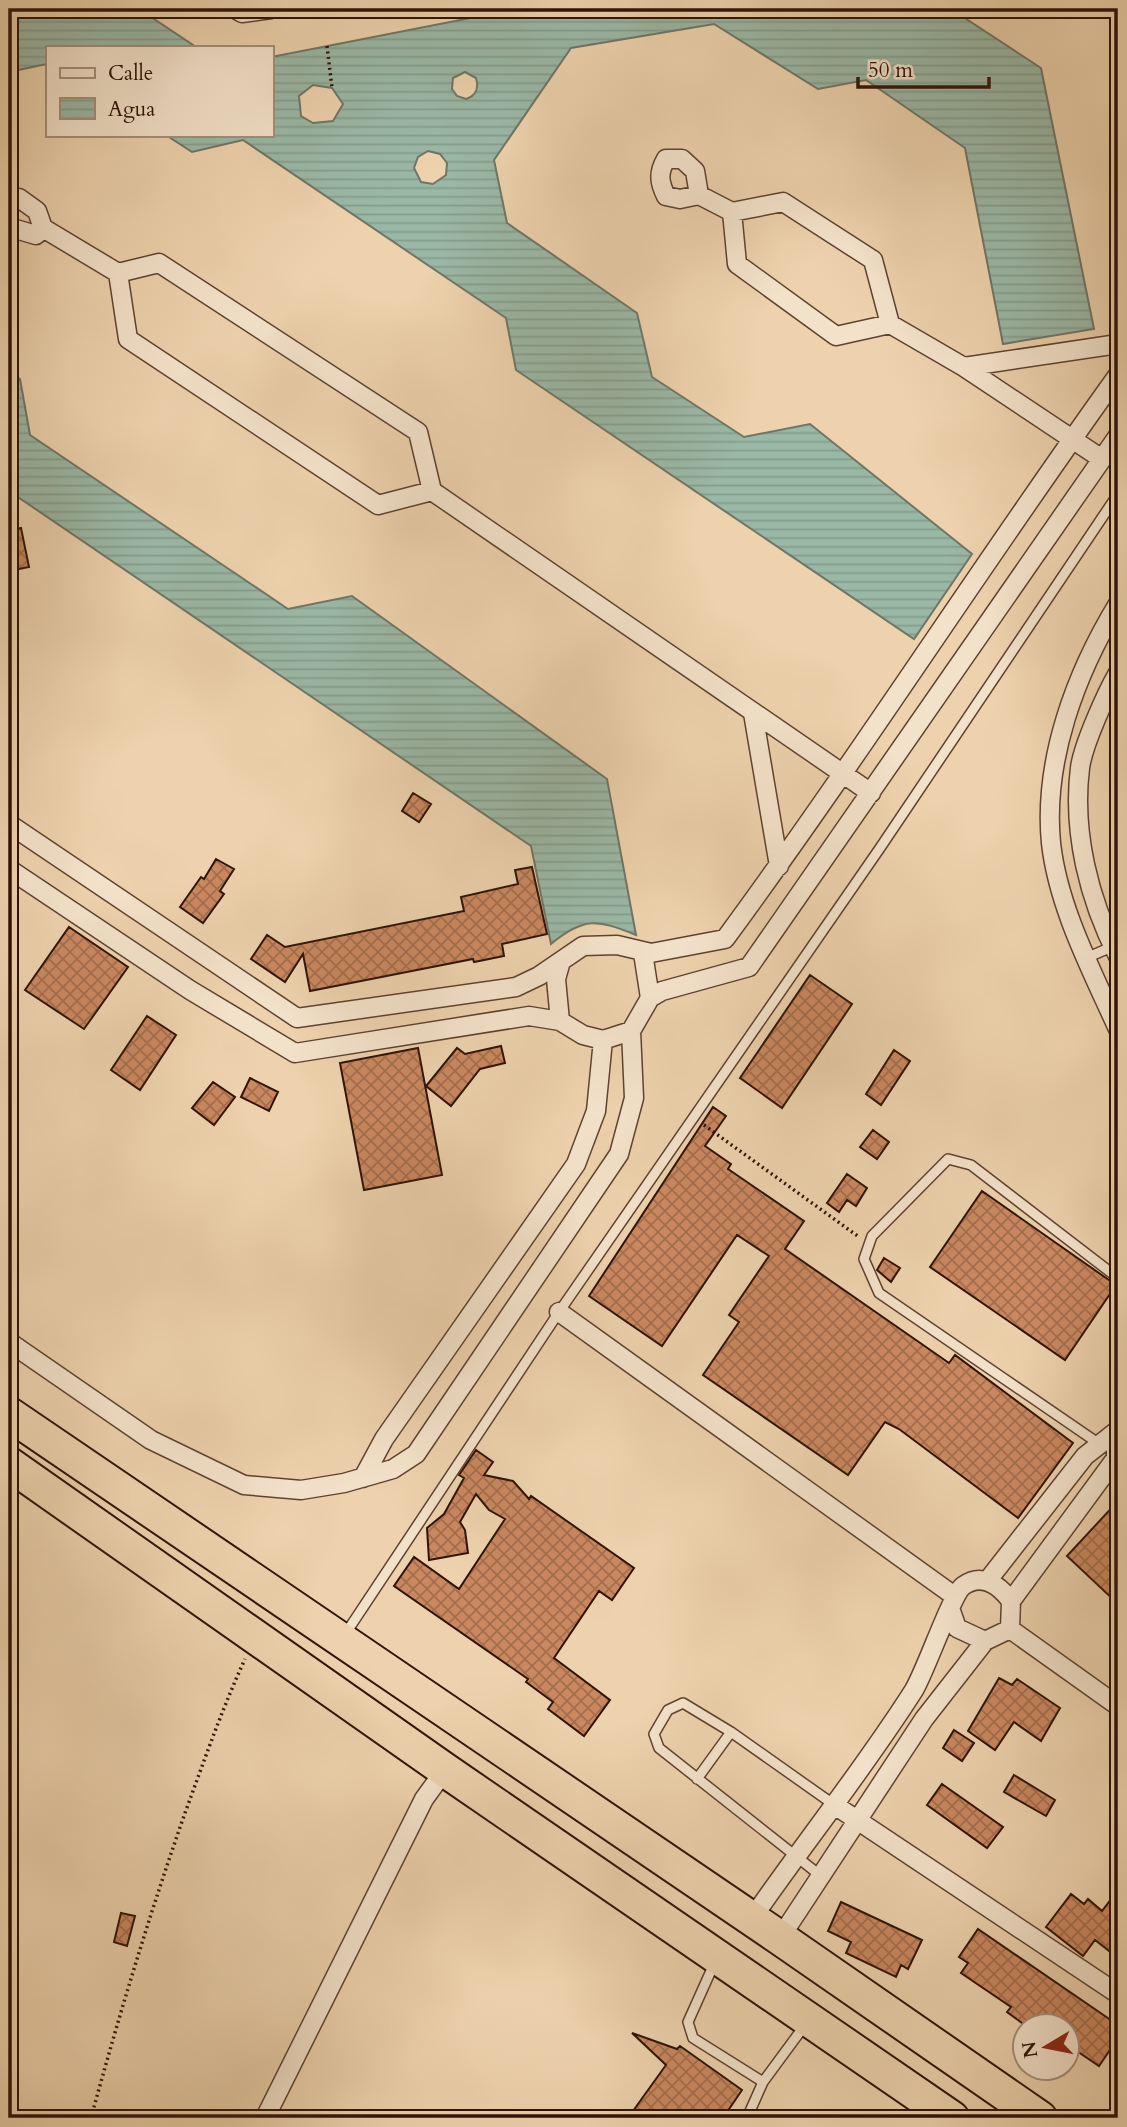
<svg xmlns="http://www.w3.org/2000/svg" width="1127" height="2127" viewBox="0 0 1127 2127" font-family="Cardo,serif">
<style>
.water{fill:url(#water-rules);stroke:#6f7666;stroke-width:2;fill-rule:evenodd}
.building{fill:url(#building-cross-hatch);stroke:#2f1307;stroke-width:2}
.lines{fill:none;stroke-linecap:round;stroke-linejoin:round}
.lane-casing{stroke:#5e4330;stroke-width:12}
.street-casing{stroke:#5e4330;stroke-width:21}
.highway-casing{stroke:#2f1307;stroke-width:37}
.path{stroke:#2f1307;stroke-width:3.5;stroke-dasharray:2 3.5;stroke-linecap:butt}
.lane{stroke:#f3e2ca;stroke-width:9}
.street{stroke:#f3e2ca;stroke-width:18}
.highway{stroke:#edd2ad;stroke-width:33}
</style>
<defs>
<pattern id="water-rules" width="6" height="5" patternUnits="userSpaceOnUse" patternTransform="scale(1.75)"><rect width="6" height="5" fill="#9ab8a6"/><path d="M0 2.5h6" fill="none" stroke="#859d8d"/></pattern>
<pattern id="building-cross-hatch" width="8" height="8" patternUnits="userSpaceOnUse" patternTransform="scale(1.75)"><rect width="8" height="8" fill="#ca8860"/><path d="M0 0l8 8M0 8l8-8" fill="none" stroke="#a46e4d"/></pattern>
</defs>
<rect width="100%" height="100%" fill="#edd2ad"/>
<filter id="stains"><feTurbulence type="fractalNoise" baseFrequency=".00286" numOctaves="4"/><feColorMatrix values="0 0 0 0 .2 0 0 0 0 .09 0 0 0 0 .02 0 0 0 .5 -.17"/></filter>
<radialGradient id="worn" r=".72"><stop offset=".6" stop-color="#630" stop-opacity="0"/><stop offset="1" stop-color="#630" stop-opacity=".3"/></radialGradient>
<!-- water -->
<path class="water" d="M9,9h130l57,38h-149v17l-38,8z
M516,9h435l90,59 53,261 -91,15 -38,-196 -99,-68 -48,9 -104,-65 -143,24 -77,112 13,63 130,90 15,64 92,60 66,-13 162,130 -58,85 -398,-269 -10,-52 -263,-178 -51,12 -26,-17h105v-78zM465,72l11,6c3,10 0,18 -10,21l-9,-3 -5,-7 1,-11zM313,85l19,3 11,16 -10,17 -20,2 -12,-7 -2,-20zM428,151l12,3 7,9 -1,12 -13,9 -12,-2 -7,-14 4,-11z
M9,372l11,7 10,56 258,174 64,-13 255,183 29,156c-39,-16 -52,-18 -85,9l-20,-98 -522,-355z"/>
<!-- building -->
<path class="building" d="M21,528l8,39 -20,4v-40z
M413,793l18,11 -12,18 -17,-11z
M216,859l18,10 -14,22 4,3 -21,29 -23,-16 21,-30 3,2z
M532,867l15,67 -45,10 2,12 -30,6 -1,-3 -163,32 -7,-37 -18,28 -34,-23 16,-24 18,12 179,-36 -3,-14 57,-13 -3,-14z
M69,927l59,40 -44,62 -59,-39z
M810,975l42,29 -70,104 -42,-30z
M147,1016l29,19 -36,55 -29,-20z
M501,1046l4,17 -25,6 -29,37 -25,-20 31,-38 8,6z
M418,1048l24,127 -78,15 -24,-127z
M894,1050l16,11 -29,44 -15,-11z
M250,1078l28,14 -9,19 -28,-14z
M213,1082l22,15 -21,28 -22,-17z
M713,1107l13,9 -21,30 26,18 -3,5 76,52 -19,28 164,114 6,-8 118,88 -55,75 -119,-89 -14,-7 -37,53 -145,-100 36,-53 -10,-7 40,-59 -32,-21 -75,111 -73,-50z
M873,1130l16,12 -12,17 -17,-12z
M847,1174l20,14 -11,18 -9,-6 -8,12 -12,-9z
M982,1191l134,94 -51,75 -135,-93z
M884,1258l16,10 -9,14 -14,-12z
M476,1450l17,12 -9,13 29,6 16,18 2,-3 103,72 -22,32 -13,-9 -45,67 56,42 -26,36 -36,-27 5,-7 -27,-20 2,-3 -134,-93 20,-29 45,32 46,-70 -16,-9 -13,-16 -16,28 5,8 3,23 -39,7 -2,-32 17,-14 20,-36 -5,-3z
M1118,1501v103l-51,-48z
M999,1678l13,7 5,-6 43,29 -19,33 -27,-19 -19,28 -27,-19z
M954,1730l20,13 -12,18 -19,-13z
M1014,1775l41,25 -9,16 -42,-24z
M942,1784l61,43 -16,21 -60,-43z
M1118,1890v68l-23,-18 -12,16 -37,-29 25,-33 13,10 4,-5 14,12z
M841,1902l81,38 -14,29 -7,-4 -5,12 -50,-24 5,-11 -23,-11z
M121,1913l14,3 -8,30 -13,-4z
M978,1929l140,96v13l-19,28 -31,-21v-19h-42l-19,-14 4,-5 -50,-34 7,-10 -9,-6z
M632,2033l45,16 3,-3 62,44 -19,28h-95l38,-53z"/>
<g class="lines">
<!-- lane casing -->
<g class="lane-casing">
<path id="lane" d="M1086,958l28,-12
M1118,1358l-2,12 2,17
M1098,1443l-219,-150 -15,-34 8,-23 76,-77 23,6 147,113
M344,1636l215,-324 321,-464 238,-354
M697,1779l34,-47
M821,1876l-162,-128 -5,-14 14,-24 15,-7 48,29 102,72
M714,1964l-26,58 5,16 70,44
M747,2118l16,-36 42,-57"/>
</g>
<!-- street casing -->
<g class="street-casing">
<path id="street" d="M235,9l7,4 29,-4
M699,195l-19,4 -14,-3c-7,-14 -8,-23 0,-37h16l13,12 4,24 33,17 51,-10 90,58 17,64 74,43 138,92
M9,203l10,-5 18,13 6,17 75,45 41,-10 259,169 14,59 439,302
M732,212l5,52 99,72 54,-12
M9,223l3,5 24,7 7,-7
M118,273l10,66 250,166 54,-14
M964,367l154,-23
M1118,604c-42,69 -75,156 -67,239 7,64 41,128 67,186
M1118,673c-12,21 -35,72 -38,95 -8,64 9,132 38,188
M753,713l26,153
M9,824l288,194 219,-31 23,-11 44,-30 34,-1 34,8 74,-14c136,-185 259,-378 393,-564
M9,869l181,121 105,63 234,-37 31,5 23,14 20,5 28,-9 19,-33 12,-7 87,-24 369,-531
M643,953l7,45
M560,1021l-4,-42 5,-18
M559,1312l394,283
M9,1342l142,98 93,45 57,5 43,-7 49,-14 23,-15 203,-300 15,-56 -3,-67
M363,1478l21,-39 192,-275 20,-53 7,-71
M988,1580l97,-124 33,-26
M1011,1601l105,-143v-25
M1010,1629l108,77
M833,1804l285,190
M751,1920c53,-77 113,-151 163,-230 12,-20 38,-96 49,-104 19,-14 36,-1 48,15l-1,28 -25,12 -28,-13 -6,-17
M780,1938l144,-219 61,-78
M265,2118l159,-319 21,-29"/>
</g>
<!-- highway casing -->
<g class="highway-casing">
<path id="highway" d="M9,1414l771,524 260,180
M9,1464l436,306 507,348"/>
</g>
<!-- path -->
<path class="path" d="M327,46l5,42
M704,1125l155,112
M91,2118c28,-103 59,-205 94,-305 19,-52 37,-104 60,-154"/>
<!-- lane -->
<use href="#lane" class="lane"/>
<!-- street -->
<use href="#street" class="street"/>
<!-- highway -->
<use href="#highway" class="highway"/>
</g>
<!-- margin -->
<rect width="1127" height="2127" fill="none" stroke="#edd2ad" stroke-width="35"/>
<rect x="10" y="10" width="1106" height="2106" fill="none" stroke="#2f1307" stroke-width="3.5"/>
<rect x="18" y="18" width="1092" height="2092" fill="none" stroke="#2f1307" stroke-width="2"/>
<!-- legend -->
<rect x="46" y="46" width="228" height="91" fill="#f3e2ca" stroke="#a58f7c" stroke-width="2"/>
<rect x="60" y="68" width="35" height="10" fill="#f3e2ca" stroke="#a58f7c" stroke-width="2"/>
<text x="108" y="80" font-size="21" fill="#2f1307">Calle</text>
<rect x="60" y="98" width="35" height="21" fill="url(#water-rules)" stroke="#a58f7c" stroke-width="2"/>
<text x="108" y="116" font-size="21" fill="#2f1307">Agua</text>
<!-- north arrow -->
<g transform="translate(1046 2047) rotate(260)"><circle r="33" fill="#f3e2ca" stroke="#a58f7c" stroke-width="2"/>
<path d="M0-5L12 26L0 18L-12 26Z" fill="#8f2418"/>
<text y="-10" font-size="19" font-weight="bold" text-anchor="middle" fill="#2f1307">N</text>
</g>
<!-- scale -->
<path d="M858 77v10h131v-10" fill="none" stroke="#2f1307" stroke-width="3.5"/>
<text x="868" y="77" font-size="21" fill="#2f1307" stroke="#f3e2ca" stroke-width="5" paint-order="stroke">50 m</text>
<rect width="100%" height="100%" filter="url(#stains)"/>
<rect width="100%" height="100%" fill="url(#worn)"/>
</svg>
